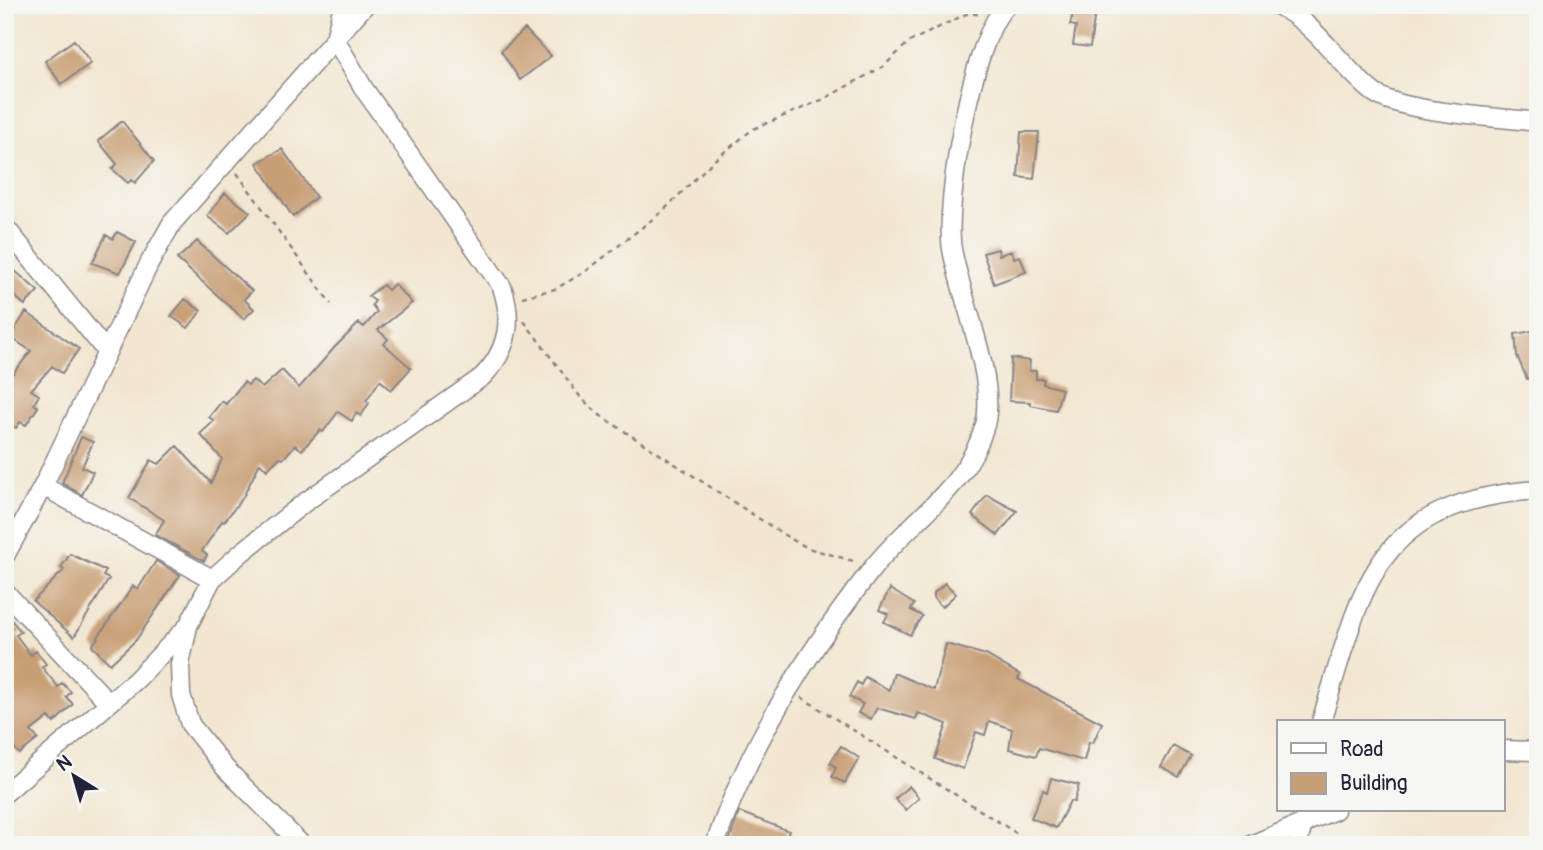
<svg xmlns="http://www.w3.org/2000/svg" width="1543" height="850" viewBox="0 0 1543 850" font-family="Pangolin,sans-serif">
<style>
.building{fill:#c89e74}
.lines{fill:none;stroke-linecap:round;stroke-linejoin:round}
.minor-casing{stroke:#8a8486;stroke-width:21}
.path{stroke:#8a8486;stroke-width:2.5;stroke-dasharray:5 5;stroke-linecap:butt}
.minor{stroke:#fff;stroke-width:18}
</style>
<rect width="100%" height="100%" fill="#f6f6f2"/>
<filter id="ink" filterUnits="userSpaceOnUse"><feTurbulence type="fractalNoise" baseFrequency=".0143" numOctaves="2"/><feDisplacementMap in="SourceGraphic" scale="14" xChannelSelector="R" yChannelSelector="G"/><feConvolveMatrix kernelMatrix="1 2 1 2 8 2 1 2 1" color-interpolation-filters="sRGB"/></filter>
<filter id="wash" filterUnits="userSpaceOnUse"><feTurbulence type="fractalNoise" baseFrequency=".00686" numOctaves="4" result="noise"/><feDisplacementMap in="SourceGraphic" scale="28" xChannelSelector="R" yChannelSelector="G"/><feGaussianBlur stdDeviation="1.57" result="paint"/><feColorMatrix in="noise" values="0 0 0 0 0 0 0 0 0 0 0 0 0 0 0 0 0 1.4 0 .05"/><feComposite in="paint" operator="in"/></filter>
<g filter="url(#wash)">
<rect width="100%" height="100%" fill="#f2e6d0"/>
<g id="blocks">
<!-- building -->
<path class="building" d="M1075,5h21l-6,42 -17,-2 3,-19 -6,-1z
M525,29l26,27 -31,24 -19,-29z
M74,40l17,23 -30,21 -16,-23z
M122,121l32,40 -19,22 -4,-3 -3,3 -16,-14 5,-5 -19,-23z
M1021,132h18l-5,47 -16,-2z
M282,149l34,48 -23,20 -36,-54z
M225,193l25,19 -21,21 -22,-17z
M117,232l19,10 -16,31 -28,-10 14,-28 7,4z
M197,241l55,50 -8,8 10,10 -10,10 -67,-60z
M998,249l1,6 13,-4 2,7 6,-2 6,16 -32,12 -11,-31z
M5,262l33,29 -13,14 -20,-17z
M394,284l18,19 -34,27 10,9 -4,5 27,24 -20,22 -11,-10 -14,21 3,2 -8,13 -5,-3 -4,8 -14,-9 -15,20 -3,-2 -18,20 -7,-5 -12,14 -3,-2 -13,13 -7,-7 -17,34 -19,25 -2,-1 -20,30 5,4 -3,6 -49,-26 9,-15 -35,-22 22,-38 8,4 18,-18 34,37 11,-24 -22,-25 14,-13 -5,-4 13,-16 4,3 18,-22 4,3 5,-5 9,8 20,-18 17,18 36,-41 24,-24 5,4 13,-15 -5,-7 3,-4 -7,-5 15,-11 5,5z
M185,299l16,12 -13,17 -17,-12z
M26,312l53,37 -17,24 -10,-7 -21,24 8,5 -5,9 4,3 -12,18 -6,-3 -4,6 -11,-7v-49l6,4 20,-25 -21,-14z
M1538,330v44l-11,5 -10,-23 -2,-22z
M1011,358l19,3 -1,10h7v8h8l-1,5 19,5 -6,21 -26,-5v-3l-21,-1z
M81,437l12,5 -11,25 11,5 -11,23 -20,-12z
M987,495l30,16 -19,24 -26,-20z
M70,554l36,17 -3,5 6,3 -35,58 -41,-36 31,-31 -3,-2z
M156,561l24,14 -44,65 -26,24 -18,-18 41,-60 5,3z
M945,583l11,11 -14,13 -8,-9v-5z
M890,589l24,15 -3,6 11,6 -12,19 -26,-13 4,-8 -9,-4z
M5,612l16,20 -5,3 15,20 5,-4 10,13 -4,3 16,20 4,-4 9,9 -5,5 7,7 -19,19 -5,-6 -18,14 7,8 -19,15 -7,-9 -7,5z
M946,644l40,11 34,20 -2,4 84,44 -9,20 -4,-1 -5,19 -45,-13 -3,8 -27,-7 3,-20 -23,-8 -4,14 -9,-3 -13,37 -28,-10 12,-35 -29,-11 -2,6 -39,-11 -6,11 -13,-6 5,-9 -14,-7 8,-15 4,3 4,-8 24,13 5,-17 40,17z
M841,746l18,12 -14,25 -13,-6 4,-10 -6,-4z
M1173,746l18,10 -12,21 -18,-10z
M1051,778l28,7 -5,17 -4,-1 -14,27 -25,-10 12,-28 4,2z
M909,786l10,12 -13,12 -11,-11z
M739,812l50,19 -5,14h-56z"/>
</g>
</g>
<g filter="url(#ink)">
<use href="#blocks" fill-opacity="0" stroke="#8a8486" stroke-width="2"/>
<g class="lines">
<!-- minor casing -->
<g class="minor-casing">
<path id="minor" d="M1277,5c39,18 63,61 96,87 27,21 127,25 165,30
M5,227l102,125
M43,486l169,93
M5,556l38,-70 106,-222 23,-41 193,-218
M5,592l103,110
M1321,722c42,-136 51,-220 217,-232
M1503,750l35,1
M5,793l131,-113 52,-54
M302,845l-77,-77 -35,-44 -9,-29 -1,-31 8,-38 24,-47 29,-26 63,-50 178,-126c25,-25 32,-55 20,-90l-138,-198 -29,-50 8,-34
M715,845c33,-99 93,-194 157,-276 38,-49 95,-80 113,-144 12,-46 -25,-129 -33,-176 -8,-46 21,-214 55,-244
M1251,845l84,-35
M1297,845l9,-30"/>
</g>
<!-- path -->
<path class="path" d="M237,173l94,131
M522,297l33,-8 30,-17 78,-61 49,-49 41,-33 71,-30 60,-33 25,-24 57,-28h13
M524,321l57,77 20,18 188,122 19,10 49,14
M801,697l234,148"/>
<!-- minor -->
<use href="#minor" class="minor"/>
</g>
</g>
<!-- margin -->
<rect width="1543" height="850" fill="none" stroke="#f6f6f2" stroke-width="28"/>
<!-- legend -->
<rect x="1277" y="720" width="228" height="91" fill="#f6f6f2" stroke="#a1a1a9" stroke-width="2"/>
<rect x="1291" y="743" width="35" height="10" fill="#ffffff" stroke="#a1a1a9" stroke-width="2"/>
<text x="1340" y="756" font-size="21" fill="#22223b">Road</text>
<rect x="1291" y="773" width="35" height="21" fill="#c89e74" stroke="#a1a1a9" stroke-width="2"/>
<text x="1340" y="790" font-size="21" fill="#22223b">Building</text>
<!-- north arrow -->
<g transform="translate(74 776) rotate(323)" stroke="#f6f6f2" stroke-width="5" paint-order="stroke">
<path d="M0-5L12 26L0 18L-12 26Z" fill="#22223b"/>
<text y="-10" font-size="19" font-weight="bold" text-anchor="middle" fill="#22223b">N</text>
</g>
</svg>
